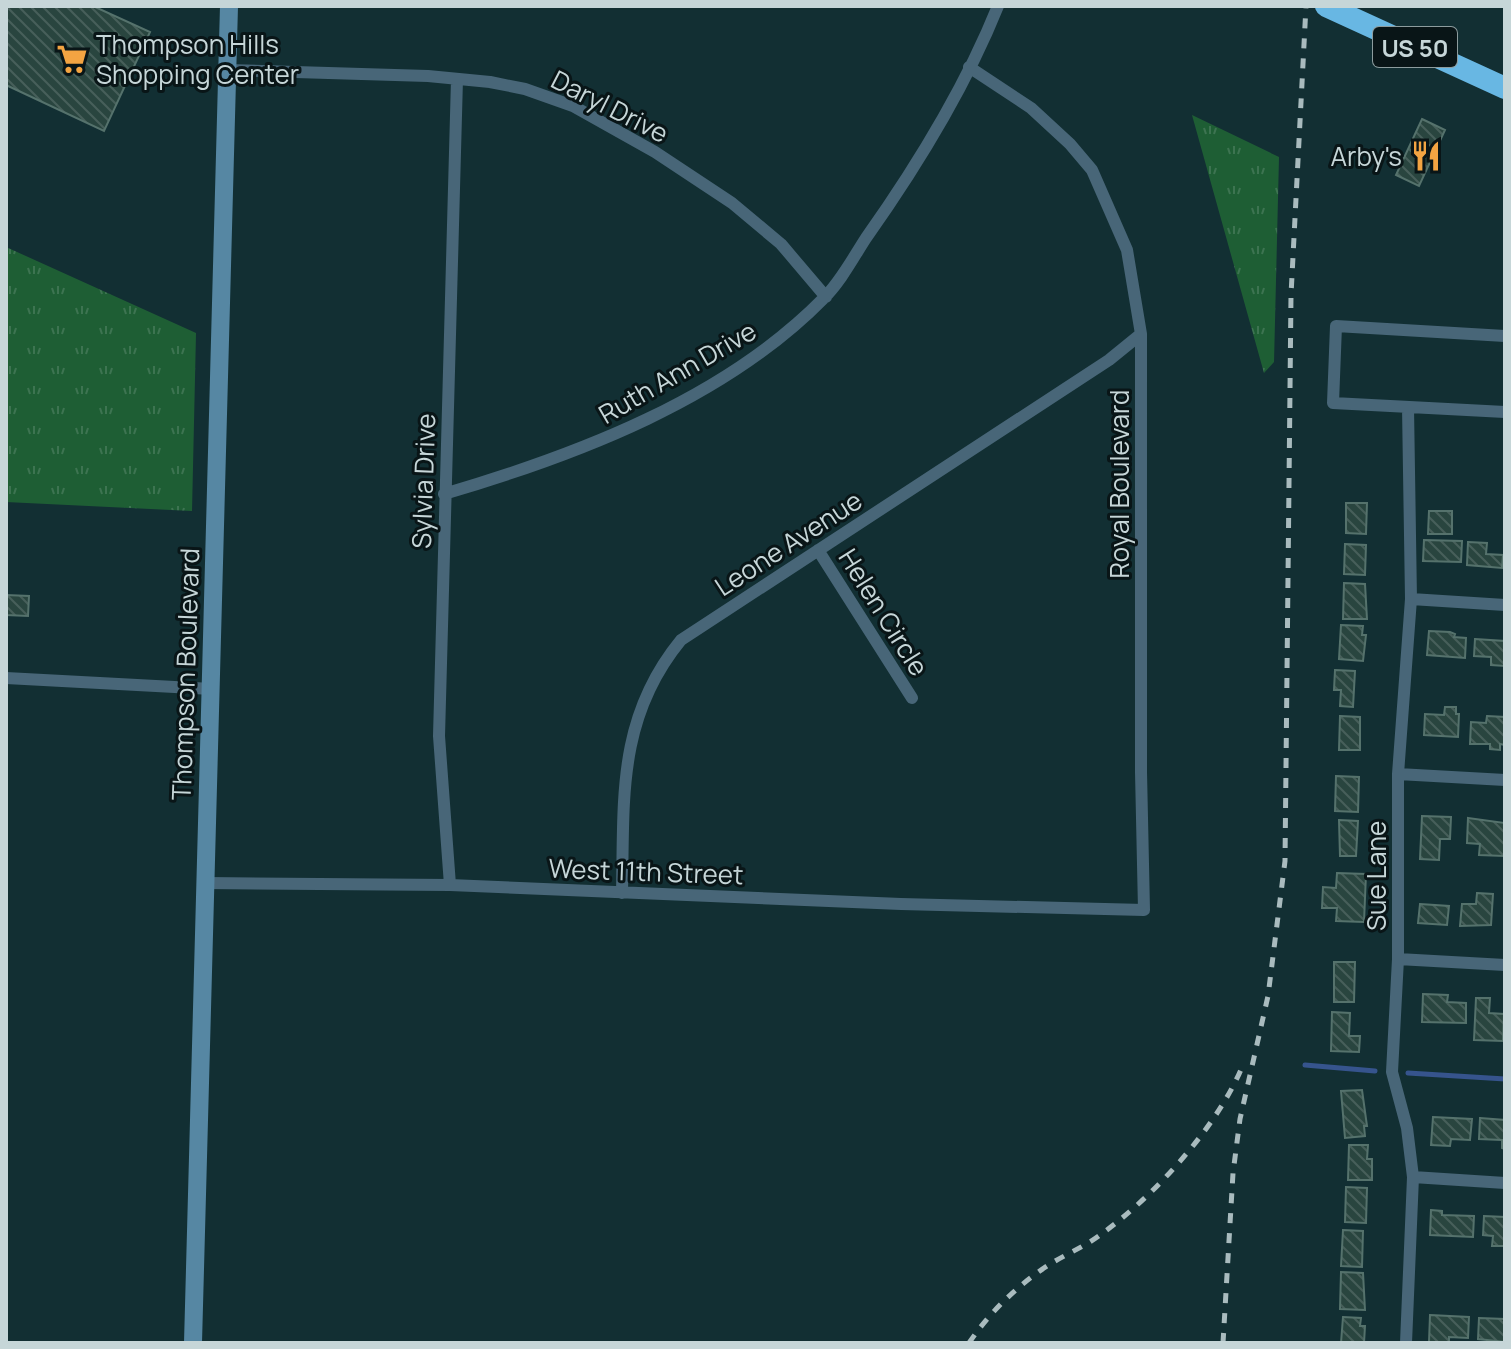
<svg xmlns="http://www.w3.org/2000/svg" width="1511" height="1349" viewBox="0 0 1511 1349" font-family="Manrope,sans-serif">
<style>
.grass{fill:url(#grass-tufts)}
.lines{fill:none;stroke-linecap:round;stroke-linejoin:round}
.stream{stroke:#36548d;stroke-width:5}
.building{fill:url(#building-back-hatch);stroke:#55726c;stroke-width:2}
.street{stroke:#486678;stroke-width:12}
.secondary{stroke:#5687a3;stroke-width:18}
.highway{stroke:#68b7e3;stroke-width:22}
.rail{stroke:#a9bbbe;stroke-width:5;stroke-dasharray:10 10;stroke-linecap:butt}
.labels{text-anchor:middle;dominant-baseline:central;stroke-width:6;stroke-linejoin:round;paint-order:stroke}
.shield{fill:#091517;stroke:#8d9c9e;stroke-width:2}
.shield-label{font-size:24px;font-weight:bold;fill:#c6d6d8}
.poi-label{font-size:26px;fill:#c6d6d8;stroke:#091517;text-anchor:start}
.street-label{font-size:26px;fill:#c6d6d8;stroke:#091517}
</style>
<defs>
<pattern id="grass-tufts" width="24" height="20" patternUnits="userSpaceOnUse" patternTransform="scale(2)"><rect width="24" height="20" fill="#1e5e34"/><path d="M3 7l-1-3M5 7V3M7 7l1-3M15 17l-1-3M17 17v-4M19 17l1-3" fill="none" stroke="#3d7451"/></pattern>
<pattern id="building-back-hatch" width="6" height="6" patternUnits="userSpaceOnUse" patternTransform="scale(2)"><rect width="6" height="6" fill="#29453f"/><path d="M-1 5l2 2M0 0l6 6M5-1l2 2" fill="none" stroke="#475f5a"/></pattern>
</defs>
<rect width="100%" height="100%" fill="#122f33"/>
<!-- grass -->
<path class="grass" d="M1192,115l87,42 -5,205 -10,11z
M6,247l190,86 -4,178 -186,-9z"/>
<g class="lines">
<!-- stream -->
<path class="stream" d="M1305,1065l70,6
M1408,1073l97,6"/>
</g>
<!-- building -->
<path class="building" d="M6,6h87l57,26 -46,99 -98,-46z
M1422,119l23,11 -26,56 -23,-11z
M1346,503h21l-1,31 -20,-1z
M1429,511h23v23h-24z
M1424,540l38,1 -1,21 -38,-1z
M1468,542l19,1 -1,11 17,1 -1,13 -35,-3z
M1345,544l21,1 -1,30 -21,-1z
M1344,583l21,1 2,35h-24z
M6,595l23,1 -1,20 -22,-1z
M1341,625l22,1 -1,9h4l-3,26 -24,-2z
M1429,631l21,1 5,2 -1,3 12,1 -1,20 -38,-3z
M1475,639l30,2v25l-14,-1v-8l-17,-1z
M1335,670l20,1 -2,36 -13,-1 1,-16h-7z
M1445,707h11v7h3l-1,23 -34,-2 1,-21 19,1z
M1340,716l20,1v33h-21z
M1487,716l18,1v28l-5,-1v6l-10,-1v-5h-20l1,-22 15,1z
M1336,776l23,1 -1,35 -23,-1z
M1422,816l29,1 -1,22h-10l-1,21 -19,-1z
M1468,818l37,5 -1,33 -25,-1 1,-11 -13,-1z
M1339,820l19,1 -2,35h-16z
M1337,873l29,1 -2,48 -28,-1 1,-13h-15l1,-21 13,1z
M1477,893l16,1 -2,31 -31,1 2,-22h14z
M1420,904l29,2 -2,19 -29,-2z
M1334,962h21l-1,40h-20z
M1423,994l25,1 -1,7 19,1v20l-44,-1z
M1476,998h14l-1,15 15,1 -1,27 -29,-1z
M1332,1012l18,1 -1,23h11l-1,16 -28,-1z
M1362,1090l5,36h-3l1,10 -20,2 -4,-47z
M1433,1117l39,2 -2,21 -19,-1 -1,7 -19,-1z
M1480,1118l25,2v29l-3,-1v-8l-23,-1z
M1349,1145h19l-1,14h5v21h-24z
M1346,1187l21,1 -1,35 -21,-1z
M1431,1210l11,1v4l32,1 -1,21 -43,-2z
M1484,1216l21,1v29h-13l1,-10 -10,-1z
M1343,1230l20,1 -1,36 -21,-1z
M1341,1272l22,1 2,37 -25,-1z
M1430,1315l39,2 -1,21 -19,-1v6l-20,-1z
M1343,1317l18,1 -1,8h5l-1,17h-23z
M1479,1318l26,1v23l-27,-3z"/>
<g class="lines">
<!-- street -->
<path class="street" d="M227,70l201,6 62,6 35,7 48,17 82,46 77,51 49,41 45,53
M1505,336l-169,-10 -3,77 172,9
M444,494c133,-39 281,-95 380,-196 17,-17 29,-40 42,-60 51,-72 99,-150 132,-232
M818,550l94,148
M1411,599l94,6
M6,678l206,11
M1398,774l107,6
M205,883l245,2 451,19 243,6 -3,-138v-438l-14,-84 -35,-80 -22,-26 -39,-36 -62,-41
M450,885l-11,-149 18,-657
M622,893c2,-95 -5,-175 59,-253l428,-280 32,-26
M1398,959l107,6
M1413,1177l92,6
M1406,1343l7,-166 -6,-49 -15,-56 6,-113v-185l13,-175 -3,-192"/>
<!-- secondary -->
<path class="secondary" d="M193,1343l36,-1337"/>
<!-- highway -->
<path class="highway" d="M1326,6l179,82"/>
<!-- rail -->
<path class="rail" d="M969,1343c20,-30 48,-57 78,-77 17,-11 37,-19 53,-31 54,-38 121,-112 144,-173
M1223,1343l10,-170 7,-54 28,-123 17,-135 6,-566 15,-289"/>
</g>
<!-- icons -->
<defs>
<g id="supermarket-bare" transform="scale(2.4)"><path d="M-6-5.5h2.5l.6 2H6L4.5 2H-2.5L-4.4-4H-6ZM-1.5 3.2a1.3 1.3 0 1 0 .1 0ZM3 3.2a1.3 1.3 0 1 0 .1 0Z" fill="#f3a442" stroke="#091517" stroke-width="2.5" paint-order="stroke"/></g>
<g id="restaurant-bare" transform="scale(2.4)"><path d="M-5-6h1v4h1v-4h1v4h1v-4h1v5L-1.5 .5V6h-2V.5L-5-1ZM5-6V6H3V1.5H1.5Q1.5-4 5-6Z" fill="#f3a442" stroke="#091517" stroke-width="2.5" paint-order="stroke"/></g>
</defs>
<g fill-rule="evenodd">
<use href="#supermarket-bare" x="72" y="59"/>
<use href="#restaurant-bare" x="1426" y="156"/>
</g>
<g class="labels">
<!-- shield labels -->
<rect class="shield" x="1373" y="27" width="84" height="40" rx="6"/>
<g class="shield-label">
<text x="1415" y="47">US 50</text>
</g>
<!-- poi labels -->
<g class="poi-label">
<text x="96" y="44">Thompson Hills<tspan x="96" dy="30">Shopping Center</tspan></text>
<text x="1402" y="156" text-anchor="end">Arby's</text>
</g>
<!-- street labels -->
<g class="street-label">
<text transform="translate(610 106) rotate(27)">Daryl Drive</text>
<text transform="translate(677 372) rotate(-30)">Ruth Ann Drive</text>
<text transform="translate(423 481) rotate(-88)">Sylvia Drive</text>
<text transform="translate(1119 484) rotate(-90)">Royal Boulevard</text>
<text transform="translate(788 543) rotate(-33)">Leone Avenue</text>
<text transform="translate(884 612) rotate(58)">Helen Circle</text>
<text transform="translate(185 674) rotate(-88)">Thompson Boulevard</text>
<text transform="translate(646 871) rotate(2)">West 11th Street</text>
<text transform="translate(1376 876) rotate(-90)">Sue Lane</text>
</g>
</g>
<!-- border -->
<rect width="1511" height="1349" fill="none" stroke="#c6d6d8" stroke-width="16"/>
</svg>
